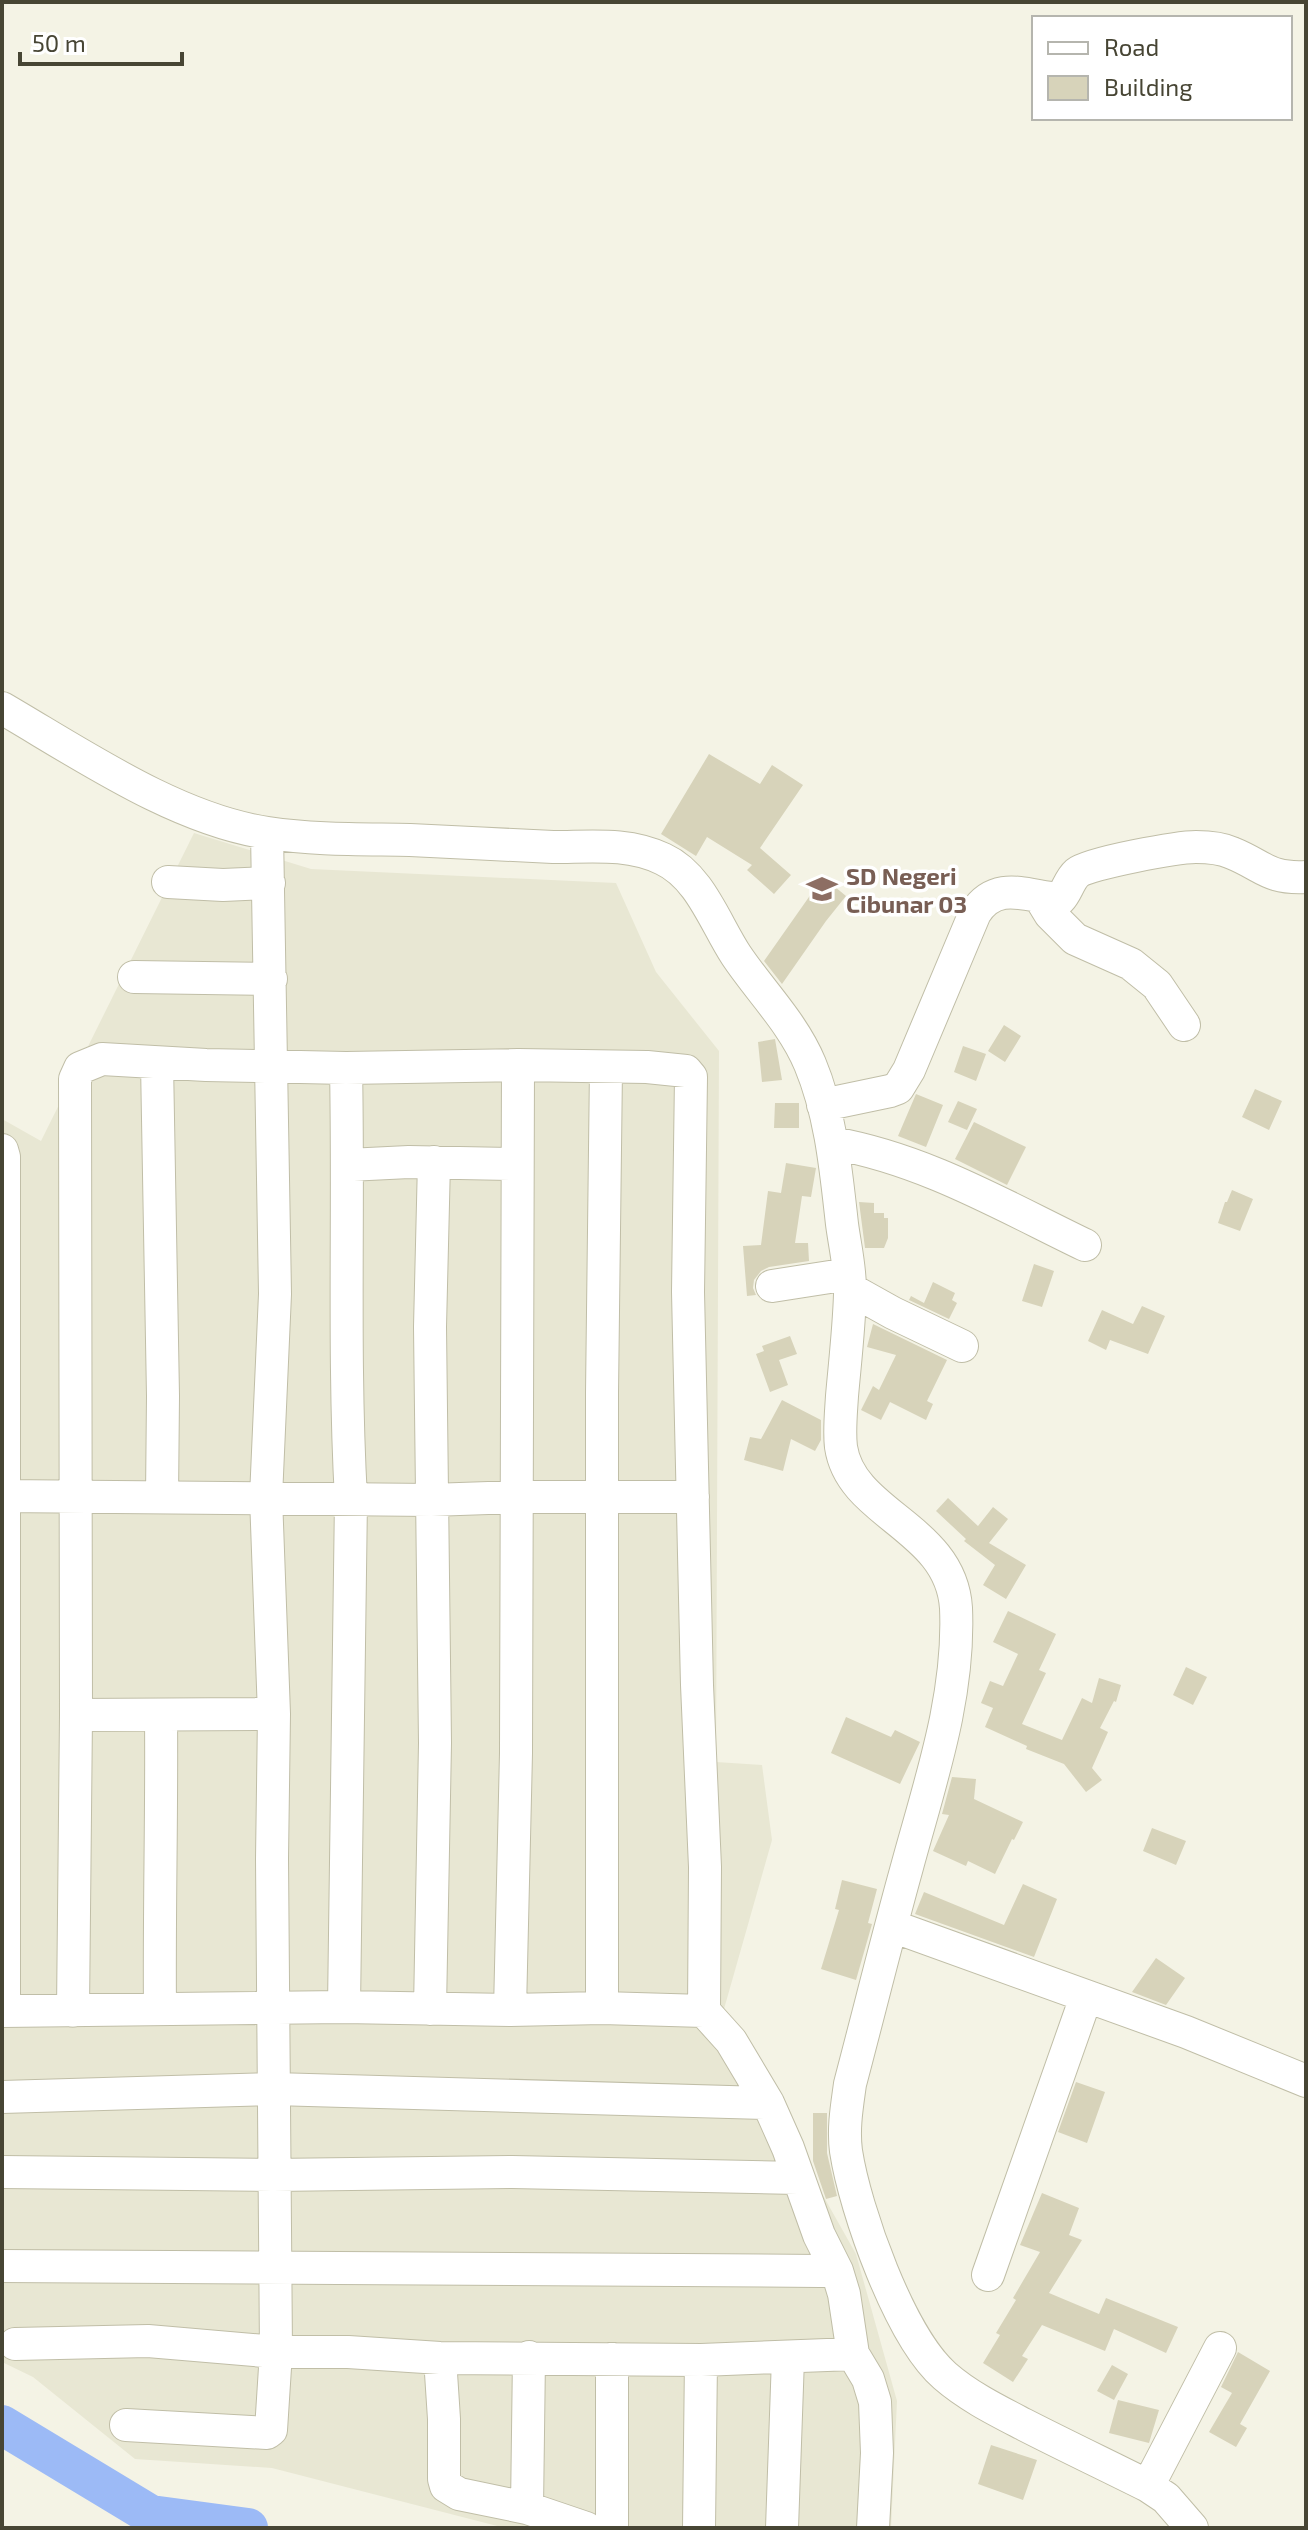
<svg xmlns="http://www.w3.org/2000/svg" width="1308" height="2530" viewBox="0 0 1308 2530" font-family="'Exo 2',sans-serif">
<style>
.residential{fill:#e8e7d3}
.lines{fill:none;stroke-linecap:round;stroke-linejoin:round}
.river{stroke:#9cbaf6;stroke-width:40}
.building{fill:#d7d3ba}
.minor-casing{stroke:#c0bea7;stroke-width:34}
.minor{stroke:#fff;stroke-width:32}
.labels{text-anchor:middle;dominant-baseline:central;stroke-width:7;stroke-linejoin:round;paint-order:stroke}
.education-label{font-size:24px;font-weight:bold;fill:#785e54;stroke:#fff;text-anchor:start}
</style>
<rect width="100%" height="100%" fill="#f4f3e5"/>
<!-- residential -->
<path class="residential" d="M194,833l117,36 305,14 40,89 63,79 -3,711 46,3 10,75 -50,176 134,238 41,147 -6,127h-386l-233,-60 -137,-9 -102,-82 -31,-15v-1243l39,22z"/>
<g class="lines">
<!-- river -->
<path class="river" d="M2,2425l149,90 97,13"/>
</g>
<!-- building -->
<path class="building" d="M709,754l51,30 12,-19 31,20 -43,63 31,27 -17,19 -27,-24 5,-5 -45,-28 -11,19 -35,-22z
M823,877l23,19 -20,25 -44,63 -18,-23z
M1004,1025l17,11 -16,26 -17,-11z
M775,1039l7,41 -20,2 -4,-40z
M963,1046l23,8 -10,27 -22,-9z
M1255,1089l27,12 -13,29 -27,-13z
M916,1094l27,11 -17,42 -28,-11z
M958,1101l19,8 -10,21 -19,-8z
M775,1103h24v25h-25z
M974,1122l52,25 -19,38 -52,-26z
M786,1163l30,5 -5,29 -9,-1 -7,47h13l1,18 -40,6 -8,4 -7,9 -1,8 3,7 -9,1 -4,-50 18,-1 7,-54 13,2z
M1232,1190l21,9 -13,32 -22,-8 7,-21h2z
M859,1202l15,1v10h10v5h4v20l-4,10h-19z
M1034,1264l20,7 -12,36 -20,-6z
M933,1282l22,11 -3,7 5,3 -8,16 -40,-19 2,-4 13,7z
M1142,1306l23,10 -17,38 -38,-14 -4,10 -18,-9 14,-31 31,14z
M873,1324l74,36 -20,41 6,3 -7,16 -36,-18 -9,18 -20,-10 12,-24 6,4 17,-35 -29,-8z
M790,1336l7,18 -18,6 9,25 -18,7 -14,-38 8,-3 -2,-5z
M782,1400l39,20v20l-6,11 -24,-12 -8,32 -39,-11 6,-23 11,2z
M948,1498l30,28 15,-19 15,12 -19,24 37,22 -20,34 -23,-14 12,-20 -31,-24 2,-2 -30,-28z
M1008,1611l48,23 -17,36 7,3 -24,51 40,16 20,-42 10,5 7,-25 22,7 -5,17 -2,-1 -14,27 8,4 -16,36 10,12 -16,12 -22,-28 -38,-15 1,-3 -42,-19 8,-19 -12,-5 9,-22 13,5 15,-32 -25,-12z
M1186,1667l21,10 -14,28 -20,-10z
M846,1717l45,20 4,-7 25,12 -20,42 -69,-31z
M952,1777l24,2 -2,20 49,23 -9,18 -2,-1 -17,35 -27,-13 -2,5 -33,-15 16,-36 -7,-1z
M1152,1828l34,13 -10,24 -33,-14z
M842,1880l35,9 -9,34 4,1 -16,56 -35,-11 18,-59 -4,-1z
M1023,1884l34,15 -23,58 -119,-43 9,-22 80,33z
M1156,1958l29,20 -19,27 -34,-13z
M1076,2082l29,10 -18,51 -29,-11z
M813,2113h14v40l10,43 -11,3 -13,-38z
M1042,2193l37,15 -10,27 13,5 -33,53 50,21 7,-16 72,29 -12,26 -52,-24 -9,22 -63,-26 -20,31 6,3 -15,23 -30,-19 17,-28 -4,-2 20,-33 -3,-2 27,-46 -20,-7z
M1238,2352l32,19 -30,53 7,4 -11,19 -27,-15 23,-39 -11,-6z
M1112,2365l16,9 -14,26 -17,-9z
M1118,2400l41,10 -10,33 -40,-10z
M991,2445l46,15 -14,40 -45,-16z"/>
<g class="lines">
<!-- minor casing -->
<g class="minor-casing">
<path id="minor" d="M2,708c79,46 175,112 266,125 47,7 95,6 142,7 48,2 95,5 143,7 37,0 75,-5 110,12 37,17 52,64 73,96 24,36 57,68 74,109 21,50 26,107 32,160 3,23 9,47 8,70 -1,34 -5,68 -8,102 -1,17 -3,35 -1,51 10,68 110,80 115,161 4,89 -26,174 -49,259 -20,72 -38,145 -57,217 -3,22 -7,44 -4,67 9,59 54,186 99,225 23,20 51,34 78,48 41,21 83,41 125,62l18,12 26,30
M168,882l55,3 46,-2
M1039,896l11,18 25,25 56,25 26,21 27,40
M134,977l137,2
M157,1063l6,333 -1,101
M823,1105l67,-14 8,-3 11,-18 66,-157c22,-34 53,-16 85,-14 7,-7 9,-19 17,-26 12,-10 101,-26 119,-26 12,0 25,1 36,6 32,13 36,26 74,24
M832,1143c92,16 170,62 253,102
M2,1150l2,7v854
M348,1165l61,-3 107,2
M772,1286l77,-12
M850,1289l43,24 69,33
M2,1496l429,4 86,-3h176
M76,1715l198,-1
M892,1926l294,106 120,49
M344,2007l7,-508c-8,-144 -2,-287 -5,-431
M602,2008v-615l4,-325
M160,2009c-1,-98 2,-196 1,-294
M430,2009l5,-266 -5,-416 4,-165
M510,2010l6,-257 2,-688
M2,2011l342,-4 166,3 92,-2 102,3 27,30 37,62 20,45 31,87 18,36 7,23 9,60 15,25 7,23 2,51 -4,75
M73,2011l3,-296 -1,-636 5,-11 22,-9 104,6 140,3 172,-3 129,2 39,4 5,6 -3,215 9,393 8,182 -1,144
M2,2097l272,-8 494,14
M2,2172l271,3 239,-3 286,6
M2,2266c279,4 557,3 835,5
M988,2275l98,-278
M15,2344l133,-3 128,11h72l92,6 261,2 152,-6
M440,2358l4,61v60l2,7 13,8 68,14 59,20
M612,2359v169
M126,2425l141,8 4,-3 5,-78 -4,-493 2,-145 -8,-217 9,-203 -8,-461
M1148,2486l72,-138
M527,2508l2,-151
M699,2528l2,-168
M782,2528l6,-170"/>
</g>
<!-- minor -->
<use href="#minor" class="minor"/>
</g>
<!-- icons -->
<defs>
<g id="school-bare" transform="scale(2.4)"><path d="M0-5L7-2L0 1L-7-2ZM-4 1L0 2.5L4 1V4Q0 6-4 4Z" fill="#8d6e63" stroke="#fff" stroke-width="2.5" paint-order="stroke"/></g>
</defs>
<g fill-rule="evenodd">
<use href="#school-bare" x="822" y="889"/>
</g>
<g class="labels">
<!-- education labels -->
<g class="education-label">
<text x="846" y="875">SD Negeri<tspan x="846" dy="28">Cibunar 03</tspan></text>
</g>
</g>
<!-- border -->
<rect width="1308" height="2530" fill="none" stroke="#474534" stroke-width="8"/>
<!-- legend -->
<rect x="1032" y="16" width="260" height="104" fill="#ffffff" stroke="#b5b5ae" stroke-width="2"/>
<rect x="1048" y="42" width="40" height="12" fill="#ffffff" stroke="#b5b5ae" stroke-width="2"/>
<text x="1104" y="56" font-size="24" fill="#474534">Road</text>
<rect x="1048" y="76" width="40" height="24" fill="#d7d3ba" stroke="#b5b5ae" stroke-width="2"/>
<text x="1104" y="96" font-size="24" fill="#474534">Building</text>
<!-- scale -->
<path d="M20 52v12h162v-12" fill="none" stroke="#474534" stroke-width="4"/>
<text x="32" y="52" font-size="24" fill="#474534" stroke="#ffffff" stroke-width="6" paint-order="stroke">50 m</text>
</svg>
